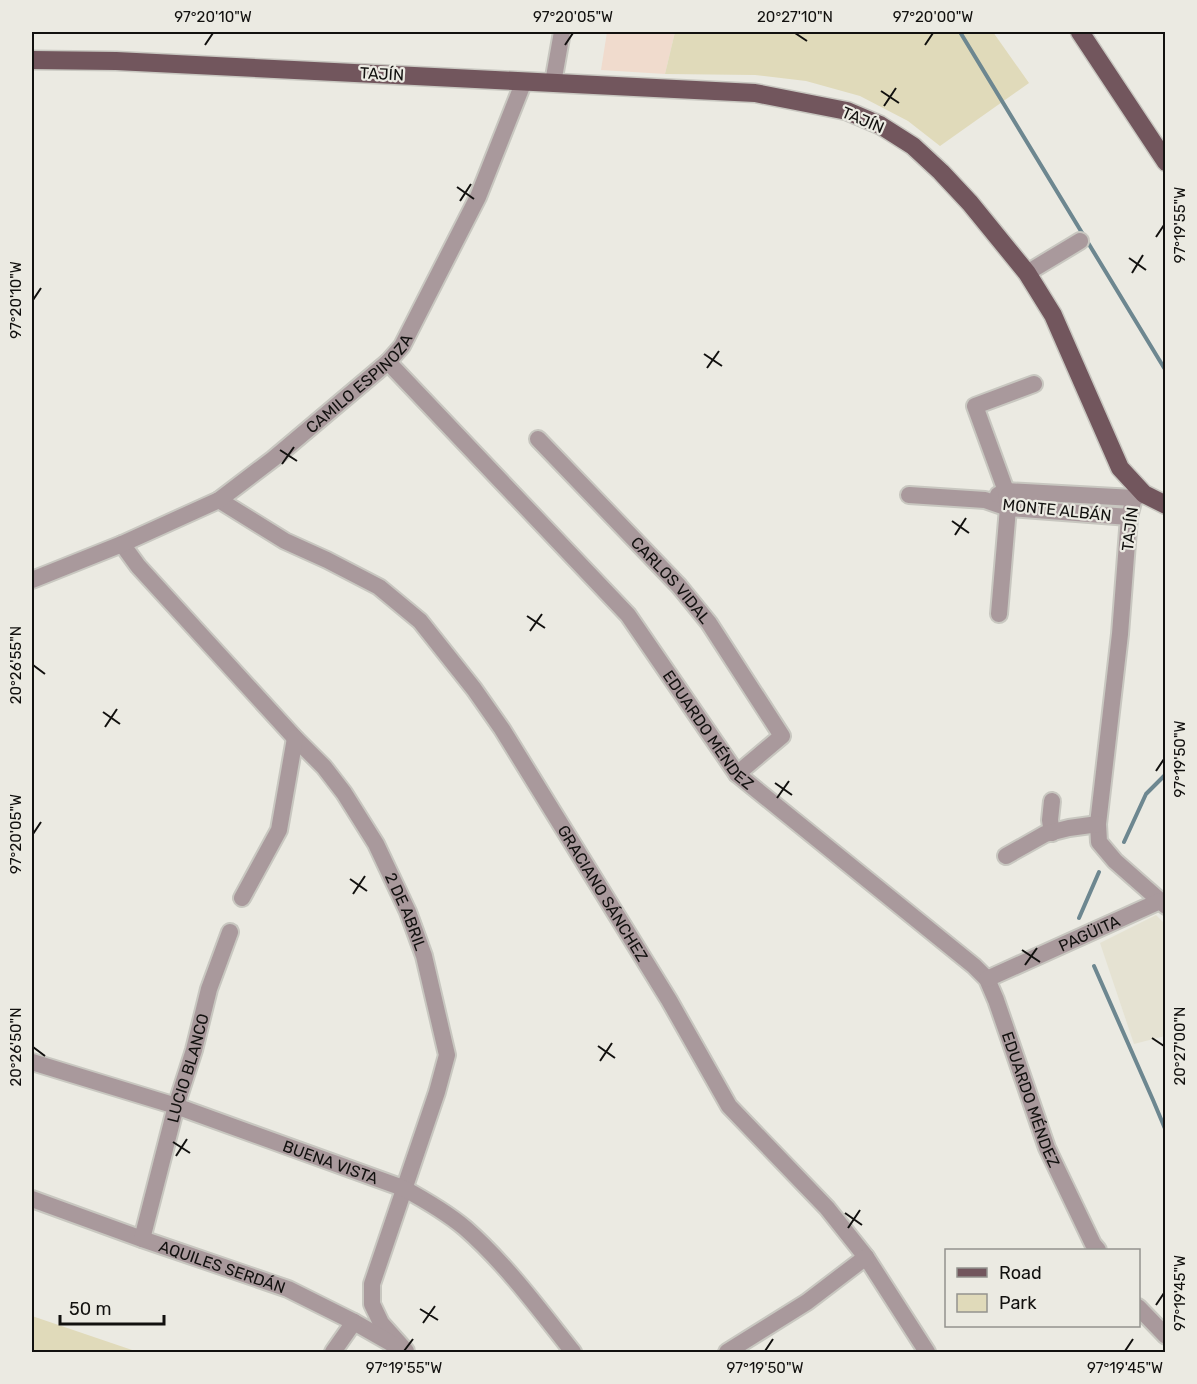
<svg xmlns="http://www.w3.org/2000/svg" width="1197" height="1384" viewBox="0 0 1197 1384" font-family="Rubik,sans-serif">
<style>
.built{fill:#e5e2d2}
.education{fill:#f0dbcd}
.green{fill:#e0daba}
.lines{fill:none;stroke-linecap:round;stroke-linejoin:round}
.stream{stroke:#6d8790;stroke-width:4}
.minor-casing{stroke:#c8c7c0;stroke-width:20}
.major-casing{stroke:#c8c7c0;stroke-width:21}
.minor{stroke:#a9999c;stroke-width:16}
.major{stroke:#72565d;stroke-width:18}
.ticks{fill:none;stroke:#12110f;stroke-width:2}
.labels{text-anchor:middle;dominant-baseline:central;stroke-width:4.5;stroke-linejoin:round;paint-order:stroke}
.street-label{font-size:16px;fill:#12110f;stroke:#ebeae2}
.neatline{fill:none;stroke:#12110f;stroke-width:2}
.ticks-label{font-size:15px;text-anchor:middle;fill:#12110f}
</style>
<rect width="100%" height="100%" fill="#ebeae2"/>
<!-- built -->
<path class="built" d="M1156,915l9,9v112l-31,8 -34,-101z"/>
<!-- education -->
<path class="education" d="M607,32h68l-10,42 -64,-4z"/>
<!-- green -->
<path class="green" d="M675,32h318l36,51 -89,63 -32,-25 -48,-25 -54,-15 -51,-6 -90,-1z
M32,1316l106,36h-106z"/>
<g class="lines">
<!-- stream -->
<path class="stream" d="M960,32l206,339
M1124,842l22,-48 20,-20
M1079,918l20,-46
M1094,966l59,134 13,31"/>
<!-- minor casing -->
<g class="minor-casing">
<g id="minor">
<path d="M553,83l9,-51"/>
<path d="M1027,273l53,-32"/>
<path id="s1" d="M388,362l240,253 109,159 237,192 13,13 9,21 51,148 46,96 5,6"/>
<path id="s2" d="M538,439l141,147 30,37 73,113 -45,38"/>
<path d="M1144,494l-10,4 -5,19 -9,117 -22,190 1,18 16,19 51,45"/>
<path d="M909,495l76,5 23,8 121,9"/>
<path d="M998,495l8,-4 128,7"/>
<path id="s3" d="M219,500l66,41 42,19 52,27 41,34 54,68 28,40 167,271 60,106 98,102 39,49 61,95"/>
<path id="s4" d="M122,544l16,22 157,172 29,29 20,26 32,51 32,68 16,44 23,99 -10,37 -65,192v20l9,19 25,28"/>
<path id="s5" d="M32,580l90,-36 97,-44 54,-41 115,-97 14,-16 76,-149 46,-116"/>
<path d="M999,614l9,-106 -2,-17 -31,-85 59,-22"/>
<path d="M1052,801l-2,19 2,13"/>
<path d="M1006,856l39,-22 24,-6 29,-4"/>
<path d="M242,898l37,-68 16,-92"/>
<path id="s6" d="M987,979l173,-78"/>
<path id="s7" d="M32,1062l144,44 227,82c22,12 43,24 62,40 41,36 74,81 108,124"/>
<path id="s8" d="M32,1199l110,40 146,50 66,33 42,24"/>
<path id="s9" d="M142,1239l34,-133 18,-56 15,-61 21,-57"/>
<path d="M1138,1307l28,29"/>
<path d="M333,1352l21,-30"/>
<path d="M727,1352l80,-50 59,-45"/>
</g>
</g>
<!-- major casing -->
<g class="major-casing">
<path id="major" d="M1080,32l86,130
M32,60l84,1 639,32 92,18 33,14 33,21 28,26 29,31 57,70 26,42 67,153 24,26 22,11"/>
</g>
<!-- minor -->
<use href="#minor" class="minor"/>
<!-- major -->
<use href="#major" class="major"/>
</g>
<!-- ticks -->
<path class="ticks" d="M795,33l12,8M205,45l8,-12M565,45l8,-12M925,45l8,-12M881,91l18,12M884,106l12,-18M457,187l17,12M460,201l11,-17M1156,237l8,-12M1129,258l17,12M1132,273l11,-18M33,300l8,-12M704,354l18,12M707,368l12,-17M280,450l17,11M282,464l12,-17M952,521l17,12M955,535l11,-17M527,616l18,12M530,631l12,-17M33,665l12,9M103,712l17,12M105,727l12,-18M1156,771l8,-12M775,783l17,12M777,798l12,-17M33,834l8,-12M350,879l17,12M353,894l12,-18M1022,950l18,12M1025,965l12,-17M1152,1038l12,8M598,1046l17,12M33,1047l12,9M600,1061l12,-18M173,1142l17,11M176,1156l11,-17M845,1213l17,12M848,1228l12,-18M1156,1305l8,-12M420,1309l18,11M423,1323l12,-17M404,1351l9,-12M765,1351l8,-12M1125,1351l8,-12"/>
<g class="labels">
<!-- street labels -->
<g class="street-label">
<text transform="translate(382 74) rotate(3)">TAJÍN</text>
<text transform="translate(863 120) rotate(23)">TAJÍN</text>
<text stroke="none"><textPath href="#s5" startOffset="386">CAMILO ESPINOZA</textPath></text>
<text transform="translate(1057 510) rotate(6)">MONTE ALBÁN</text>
<text transform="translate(1130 529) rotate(-83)">TAJÍN</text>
<text stroke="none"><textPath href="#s2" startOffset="194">CARLOS VIDAL</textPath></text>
<text stroke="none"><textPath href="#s1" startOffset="489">EDUARDO MÉNDEZ</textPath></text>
<text stroke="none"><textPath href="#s3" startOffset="564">GRACIANO SÁNCHEZ</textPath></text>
<text stroke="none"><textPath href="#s4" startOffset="468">2 DE ABRIL</textPath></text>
<text stroke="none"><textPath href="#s6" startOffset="112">PAGÜITA</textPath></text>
<text stroke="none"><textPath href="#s9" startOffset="177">LUCIO BLANCO</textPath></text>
<text stroke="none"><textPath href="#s1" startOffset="993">EDUARDO MÉNDEZ</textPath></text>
<text stroke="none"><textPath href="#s7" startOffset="315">BUENA VISTA</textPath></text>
<text stroke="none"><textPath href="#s8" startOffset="202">AQUILES SERDÁN</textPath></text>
</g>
</g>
<!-- border -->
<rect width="1197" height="1384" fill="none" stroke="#ebeae2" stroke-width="66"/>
<!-- legend -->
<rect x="945" y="1249" width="195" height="78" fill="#ebeae2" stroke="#94938e" stroke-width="1.5"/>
<rect x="957" y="1268" width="30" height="9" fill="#72565d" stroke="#94938e" stroke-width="1.5"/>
<text x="999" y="1279" font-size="18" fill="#12110f">Road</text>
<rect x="957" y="1294" width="30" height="18" fill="#e0daba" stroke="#94938e" stroke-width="1.5"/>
<text x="999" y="1309" font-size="18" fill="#12110f">Park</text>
<!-- scale -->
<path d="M60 1315v9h104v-9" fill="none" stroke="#12110f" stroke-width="3"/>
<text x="69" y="1315" font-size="18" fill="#12110f" stroke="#ebeae2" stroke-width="4.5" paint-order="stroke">50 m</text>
<rect x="33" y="33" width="1131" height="1318" class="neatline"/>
<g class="ticks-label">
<text x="213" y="22">97°20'10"W</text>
<text x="573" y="22">97°20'05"W</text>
<text x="795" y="22">20°27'10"N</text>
<text x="933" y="22">97°20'00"W</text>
<text transform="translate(1180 225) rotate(-90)" y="5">97°19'55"W</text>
<text transform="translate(16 300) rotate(-90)" y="5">97°20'10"W</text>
<text transform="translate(16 665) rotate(-90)" y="5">20°26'55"N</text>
<text transform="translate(1180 759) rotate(-90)" y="5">97°19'50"W</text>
<text transform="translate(16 834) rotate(-90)" y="5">97°20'05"W</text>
<text transform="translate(1180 1046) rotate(-90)" y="5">20°27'00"N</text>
<text transform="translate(16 1047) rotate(-90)" y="5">20°26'50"N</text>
<text transform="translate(1180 1293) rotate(-90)" y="5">97°19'45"W</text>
<text x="404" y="1373">97°19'55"W</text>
<text x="765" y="1373">97°19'50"W</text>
<text x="1125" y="1373">97°19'45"W</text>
</g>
</svg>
